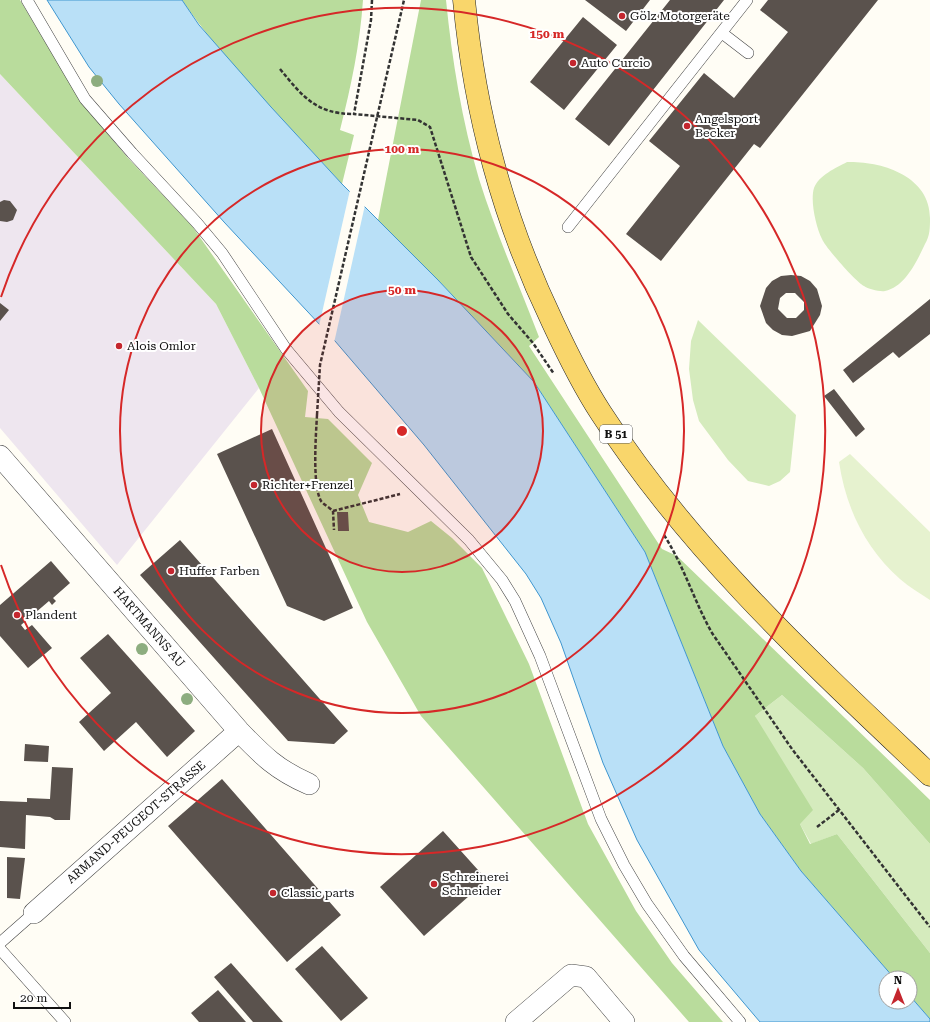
<svg xmlns="http://www.w3.org/2000/svg" width="930" height="1022" viewBox="0 0 930 1022" font-family="'Roboto Serif',serif">
<style>
.industrial{fill:#eee6ef}
.green{fill:#d5ebbd}
.forest{fill:#b9dc9c}
.pitch{fill:#e6f2cf}
.water{fill:#b9e0f7;stroke:#3f96cf}
.pier{fill:#fffdf5}
.building{fill:#5a524d;fill-rule:evenodd}
.lines{fill:none;stroke-linecap:round;stroke-linejoin:round}
.lane-casing{stroke:#444;stroke-width:12}
.street-casing{stroke:#444;stroke-width:22}
.primary-casing{stroke:#222;stroke-width:23}
.path{stroke:#333;stroke-width:2.5;stroke-dasharray:4 2;stroke-linecap:butt}
.lane{stroke:#fff;stroke-width:11}
.street{stroke:#fff;stroke-width:21}
.primary{stroke:#f9d66b;stroke-width:22}
.path-bridge{stroke:#333;stroke-width:2.5;stroke-dasharray:4 2;stroke-linecap:butt}
.tree{fill:#8dad7f}
.ring{fill:none;stroke:#d62828;stroke-width:2}
.poi-dot{fill:#c4262e;stroke:#fff;stroke-width:1.5}
.labels{text-anchor:middle;dominant-baseline:central;stroke-width:4;stroke-linejoin:round;paint-order:stroke}
.shield{fill:#fff;stroke:#585858;stroke-width:1}
.shield-label{font-size:11px;font-weight:bold;fill:#111}
.poi-label{font-size:12px;fill:#111;stroke:#fff;text-anchor:start}
.street-label{font-size:12px;fill:#111;stroke:#fff}
.centre{fill:#d62828;stroke:#fff;stroke-width:2}
.ring-label{font-size:12px;text-anchor:middle;font-weight:bold;fill:#d62828;stroke:#fff;stroke-width:4;stroke-linejoin:round;paint-order:stroke}
</style>
<rect width="100%" height="100%" fill="#fffdf5"/>
<!-- industrial -->
<path class="industrial" d="M0,74l216,230 43,84 -142,177 -117,-137z"/>
<!-- green -->
<path class="green" d="M847,162c35,-1 83,14 83,56 0,9 0,18 -5,26 -8,17 -20,43 -40,47 -5,1 -17,-2 -21,-5 -7,-3 -39,-39 -42,-47 -6,-12 -12,-38 -8,-51 5,-13 22,-20 33,-26z
M698,320l98,95 -6,57 -10,9 -11,5 -21,-5 -20,-21 -29,-39 -6,-21 -4,-31 2,-28z
M782,695l81,73 67,76v109l-93,-119 -26,10 -11,-20 -45,-108z"/>
<!-- forest -->
<path class="forest" d="M0,0h20l60,100 47,57 65,69 116,165 -3,26 23,2 44,44 -14,32 11,27 39,10 23,-11 21,17 30,30 47,96 59,160 48,87 36,52 51,59h-34l-268,-306 -54,-94 -108,-234 -43,-84 -216,-230z
M182,0h181c-3,44 -12,87 -23,130l14,5 -12,49c-54,-60 -114,-117 -160,-184z
M421,0h25c6,60 16,121 33,179 17,54 40,106 60,158l-10,9 133,203 15,7 253,244v44l-67,-76 -81,-73 -27,21 58,94 -13,14 10,20 27,-10 93,119v66l-20,-23v-18h-16l-93,-107 -41,-57 -37,-68 -78,-194 -111,-170 -96,-102 -60,-60z"/>
<!-- pitch -->
<path class="pitch" d="M850,454l80,78v68c-10,-7 -21,-13 -30,-21 -35,-31 -54,-71 -61,-117z"/>
<!-- water -->
<path class="water" d="M47,0h135l17,25 72,82 71,77 96,96 96,102 111,170 78,194 37,68 41,57 93,107h-8v24h24v-6l20,23v3h-170l-61,-72 -62,-110 -34,-77 -42,-120 -20,-45 -15,-24 -102,-129 -89,-104 -111,-119 -105,-118 -30,-37z"/>
<!-- pier -->
<path class="pier" d="M350,190l15,15 -31,138 -15,-17z"/>
<!-- building -->
<path class="building" d="M585,0h65l-24,31z
M670,0h54l-115,146 -34,-27z
M768,0h110l-118,148 -6,-4 -93,117 -35,-27 54,-68 -31,-25 55,-68 30,25 54,-66 -28,-22z
M583,17l34,28 -53,65 -34,-28z
M4,200l6,1 7,9 -4,10 -6,2 -7,-1v-19z
M791,275l10,1 9,5 7,8 5,17 -2,9 -10,16 -18,5 -10,-1 -9,-5 -7,-7 -6,-17 6,-18 6,-7 9,-5zM786,293h9l9,9v8l-8,8h-9l-9,-9 2,-11z
M930,299v35l-31,24 -6,-6 -40,31 -10,-13z
M0,303l9,7 -9,11z
M834,389l31,40 -9,8 -32,-41z
M272,429l81,179 -29,13 -37,-15 -70,-152z
M337,512h11l1,19h-11z
M180,540l168,191 -14,13 -46,-3 -148,-166z
M51,561l19,22 -17,15 3,3 -4,4 -3,-4 -28,24 4,5 7,-5 20,23 -24,20 -28,-32v-31z
M108,634l87,97 -28,26 -31,-35 -32,29 -25,-29 32,-29 -31,-35z
M25,744l24,2 -1,16 -24,-1z
M52,767l21,1 -3,52h-15l-5,-3 -24,-2 -1,34 -25,-2v-46l27,1v-4l23,1z
M222,779l119,136 -54,47 -119,-136z
M443,831l44,49 -63,56 -44,-49z
M7,857l18,1 -5,41 -13,-1z
M322,946l46,52 -27,23 -46,-52z
M231,963l52,59h-30l-39,-45z
M218,990l28,32h-47l-8,-9z"/>
<g class="lines">
<!-- lane casing -->
<g class="lane-casing">
<path id="lane" d="M27,0l58,99 47,54 65,70 25,30 64,96 53,63 130,128 33,40 13,21 25,55 61,163 23,46 23,39 37,52 56,66
M722,33l26,20
M568,227l179,-227
M0,943l34,-30
M0,949l65,73"/>
</g>
<!-- street casing -->
<g class="street-casing">
<path id="street" d="M0,456l239,275c24,25 38,39 70,53
M34,913l205,-182
M516,1022l55,-47 15,2 38,45"/>
</g>
<!-- primary casing -->
<g class="primary-casing">
<path id="primary" d="M464,0c11,115 39,219 89,323 14,30 29,61 48,90 89,138 211,250 329,362"/>
</g>
<!-- path -->
<path class="path" d="M372,0l-1,20 -17,94 64,6 12,7 41,130 37,57 25,29 21,31
M280,69c23,28 36,45 74,45
M317,415c-1,19 -5,70 4,86 2,3 9,7 12,10l1,19
M333,511l67,-17
M664,535c20,31 30,66 48,98l80,116 138,178
M817,827l22,-17"/>
<!-- lane -->
<use href="#lane" class="lane"/>
<!-- street -->
<use href="#street" class="street"/>
<!-- primary -->
<use href="#primary" class="primary"/>
<!-- path-bridge -->
<path class="path-bridge" d="M317,415l3,-50 84,-365"/>
</g>
<!-- trees -->
<g class="tree">
<circle cx="97" cy="81" r="6"/>
<circle cx="142" cy="649" r="6"/>
<circle cx="187" cy="699" r="6"/>
</g>
<!-- distance rings -->
<circle cx="402" cy="431" r="141" fill="#d62828" fill-opacity=".12"/>
<g class="ring">
<circle cx="402" cy="431" r="141"/>
<circle cx="402" cy="431" r="282"/>
<path d="M1 297A423 423 0 1 1 1 565"/>
</g>
<!-- markers -->
<g class="poi-dot">
<circle cx="622" cy="16" r="4"/>
<circle cx="573" cy="63" r="4"/>
<circle cx="687" cy="126" r="4"/>
<circle cx="119" cy="346" r="4"/>
<circle cx="254" cy="485" r="4"/>
<circle cx="171" cy="571" r="4"/>
<circle cx="17" cy="615" r="4"/>
<circle cx="434" cy="884" r="4"/>
<circle cx="273" cy="893" r="4"/>
</g>
<g class="labels">
<!-- shield labels -->
<rect class="shield" x="600" y="425" width="32" height="18" rx="3"/>
<g class="shield-label">
<text x="616" y="434">B 51</text>
</g>
<!-- poi labels -->
<g class="poi-label">
<text x="630" y="16">Gölz Motorgeräte</text>
<text x="581" y="63">Auto Curcio</text>
<text x="695" y="119">Angelsport<tspan x="695" dy="14">Becker</tspan></text>
<text x="127" y="346">Alois Omlor</text>
<text x="262" y="485">Richter+Frenzel</text>
<text x="179" y="571">Huffer Farben</text>
<text x="25" y="615">Plandent</text>
<text x="442" y="877">Schreinerei<tspan x="442" dy="14">Schneider</tspan></text>
<text x="281" y="893">Classic parts</text>
</g>
<!-- street labels -->
<g class="street-label">
<text transform="translate(149 627) rotate(49)">HARTMANNS AU</text>
<text transform="translate(136 822) rotate(-41)">ARMAND-PEUGEOT-STRASSE</text>
</g>
</g>
<circle cx="402" cy="431" r="6" class="centre"/>
<g class="ring-label">
<text x="547" y="38">150 m</text>
<text x="402" y="153">100 m</text>
<text x="402" y="294">50 m</text>
</g>
<!-- north arrow -->
<g transform="translate(898 990)"><circle r="19" fill="#ffffff" stroke="#a0a0a0"/>
<path d="M0-3L7 15L0 10L-7 15Z" fill="#c4262e"/>
<text y="-6" font-size="11" font-weight="bold" text-anchor="middle" fill="#111111">N</text>
</g>
<!-- scale -->
<path d="M14 1002v6h56v-6" fill="none" stroke="#111111" stroke-width="2"/>
<text x="20" y="1002" font-size="12" fill="#111111" stroke="#ffffff" stroke-width="3" paint-order="stroke">20 m</text>
</svg>
